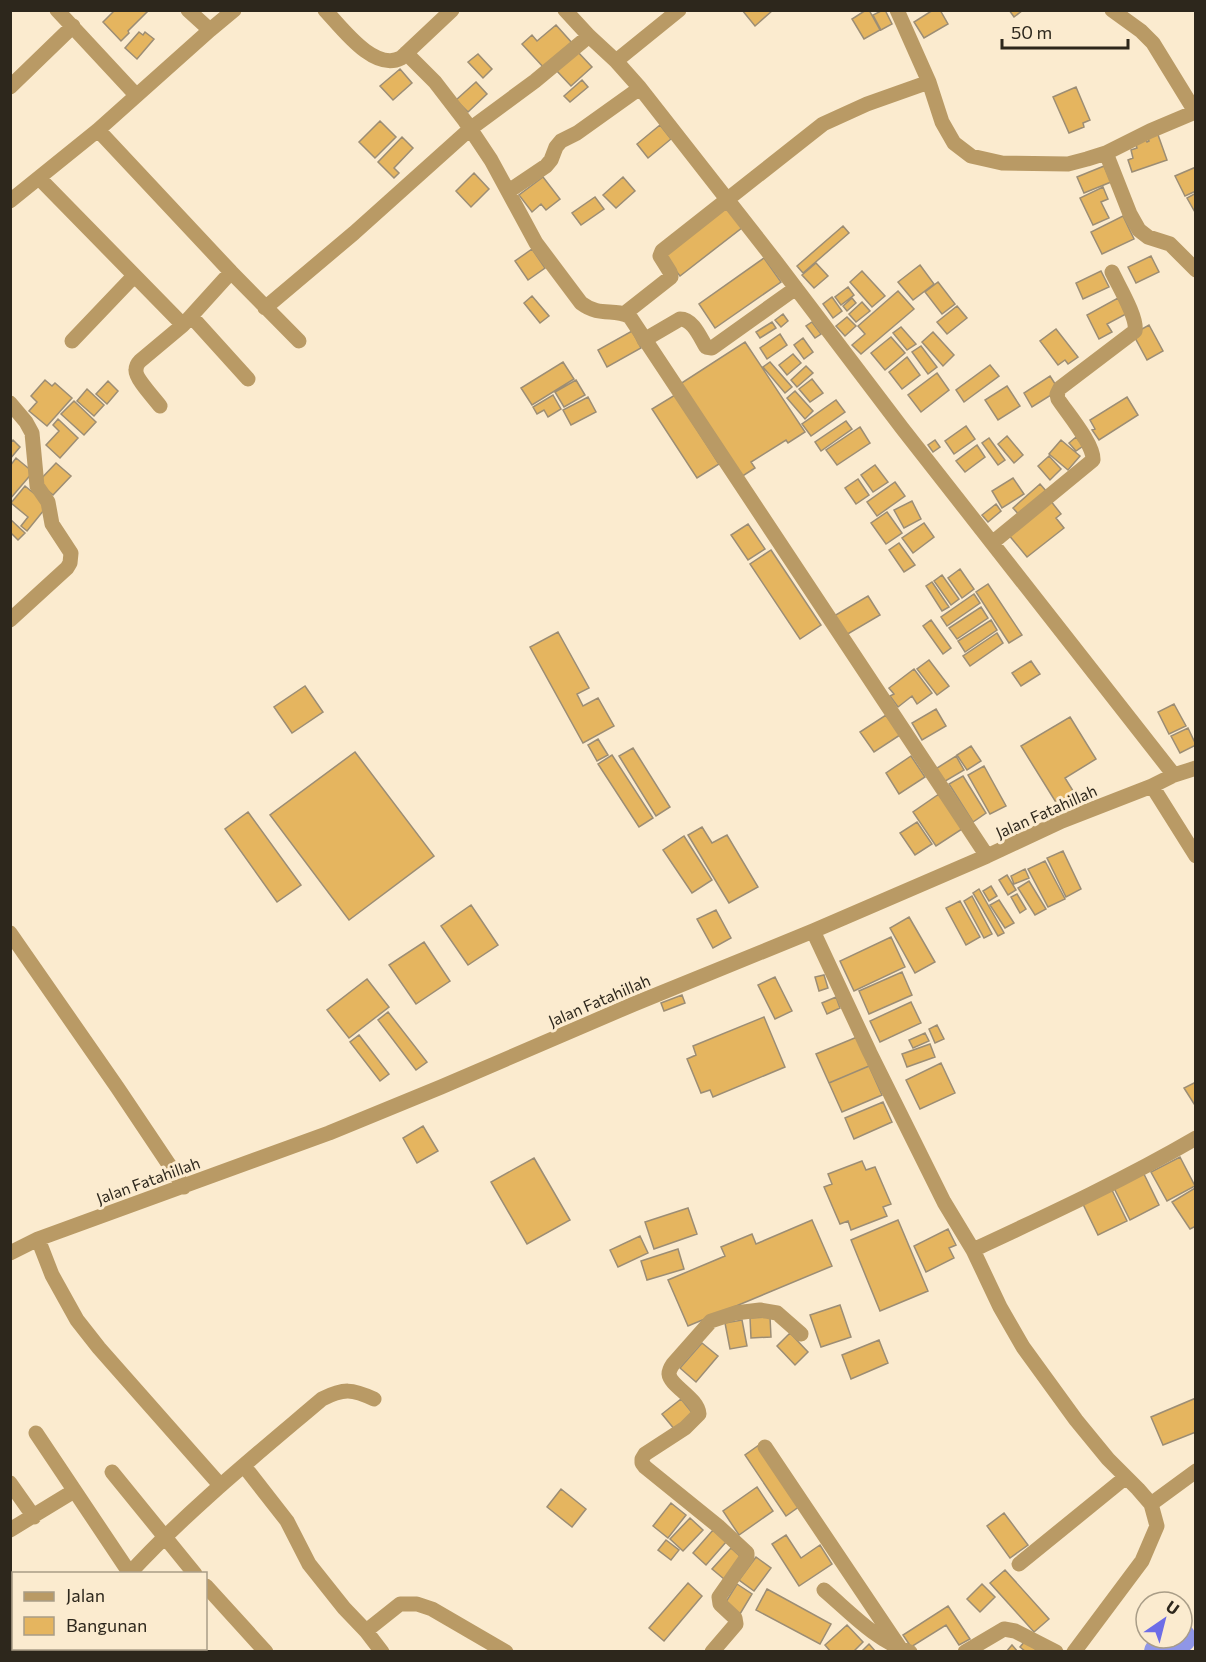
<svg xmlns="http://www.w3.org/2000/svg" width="1206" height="1662" viewBox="0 0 1206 1662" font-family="Commissioner,sans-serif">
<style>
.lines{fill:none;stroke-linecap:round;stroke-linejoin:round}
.river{stroke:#8f96e7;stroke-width:30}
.building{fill:#e5b55f;stroke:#9c8d74;stroke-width:1.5}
.minor{stroke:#b99a65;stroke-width:15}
.labels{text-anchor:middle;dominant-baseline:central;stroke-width:6;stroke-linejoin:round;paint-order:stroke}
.street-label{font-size:16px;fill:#2d271c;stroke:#fbebcf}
</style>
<rect width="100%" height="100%" fill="#fbebcf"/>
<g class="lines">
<!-- river -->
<path class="river" d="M1159,1652l22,-14"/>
</g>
<!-- building -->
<path class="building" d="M115,10h34l-21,21 1,2 -8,8 -18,-19z
M742,10h31l-18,16z
M866,10h3l11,20 -16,9 -12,-20z
M883,10h2l7,14 -11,6 -8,-15z
M933,10h7l8,14 -24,14 -10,-16z
M1009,10h14l-9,7z
M556,25l17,19 -28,25 -23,-25 10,-9 5,6z
M139,32l4,3 2,-3 9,7 -17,20 -12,-11z
M577,51l15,16 -21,19 -15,-16z
M478,54l14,15 -9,9 -15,-16z
M400,69l12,14 -19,17 -13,-14z
M582,80l6,7 -18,15 -6,-6z
M476,82l11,12 -19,18 -12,-12z
M1076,87l14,33 -7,3 1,4 -15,6 -16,-36z
M380,121l16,16 -21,21 -16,-16z
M660,125l11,14 -23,19 -11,-14z
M1157,132l10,28 -35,12 -4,-12 5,-2 -2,-8 6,-2 -2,-7 10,-4 2,5 2,-1 -2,-6z
M402,137l11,11 -19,20 5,5 -5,5 -16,-16z
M1104,166l7,16 -27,11 -7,-16z
M1196,167v24l-11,5 -10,-20z
M474,173l15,16 -18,18 -15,-16z
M543,177l17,22 -14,11 -5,-6 -9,8 -13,-17z
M623,177l12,14 -19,17 -13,-13z
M1103,187l5,12 -7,3 8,16 -16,7 -13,-27z
M1196,193v21l-9,-16z
M595,197l9,12 -23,16 -9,-12z
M726,204l17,23 -63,49 -18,-23z
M1123,216l11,23 -32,15 -11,-22z
M843,226l6,7 -46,40 -6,-7z
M532,249l13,19 -17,12 -13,-19z
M1151,256l8,16 -23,11 -8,-16z
M764,258l17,24 -66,46 -16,-24z
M816,263l12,13 -14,12 -12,-13z
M920,265l14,19 -21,16 -15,-18z
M862,271l23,25 -13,11 -22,-25z
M1101,271l8,16 -26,12 -7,-16z
M938,282l17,22 -13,10 -17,-22z
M848,287l6,8 -13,10 -6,-8z
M898,291l16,18 -53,45 -9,-9 13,-11 -7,-8z
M532,296l17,20 -9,7 -16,-20z
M832,297l10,14 -9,7 -10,-14z
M852,298l4,5 -9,8 -4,-5z
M1118,298l8,16 -19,10 5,8 -13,7 -12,-24z
M862,302l8,9 -14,11 -7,-8z
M957,306l10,12 -20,16 -10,-12z
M783,314l5,7 -7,6 -6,-7z
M847,317l9,9 -11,10 -9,-10z
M772,322l4,6 -16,10 -4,-6z
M812,322l9,12 -6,4 -9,-12z
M1149,325l14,26 -16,9 -14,-26z
M901,327l15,17 -9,6 -14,-17z
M1056,329l22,28 -10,7 -3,-4 -7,5 -18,-24z
M632,331l9,17 -34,19 -9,-17z
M933,332l21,23 -11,11 -21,-24z
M780,334l7,11 -20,14 -7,-11z
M891,337l14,16 -20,17 -14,-17z
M803,338l10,14 -9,7 -10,-14z
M745,342l60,90 -17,11 -2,-3 -35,22 4,6 -17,11 -61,-93z
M921,346l16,21 -9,7 -16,-22z
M793,354l8,9 -14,12 -8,-10z
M907,357l13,18 -18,14 -13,-17z
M563,362l11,17 -42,26 -11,-17z
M770,362l22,25 -7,6 -22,-26z
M990,365l9,11 -35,26 -8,-12z
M806,366l7,7 -16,14 -6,-7z
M937,373l12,17 -28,22 -13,-17z
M1050,376l9,14 -27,17 -8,-14z
M812,379l11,14 -13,9 -11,-13z
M45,380l7,6 3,-3 17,15 -25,28 -18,-15 8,-9 -6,-6z
M576,380l9,15 -21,12 -9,-15z
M108,381l10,10 -11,13 -11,-10z
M1007,386l13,20 -22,14 -13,-20z
M87,389l17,16 -10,11 -17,-15z
M795,391l18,20 -8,8 -18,-21z
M553,395l8,14 -13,8 -4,-7 -7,4 -4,-7z
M675,395l44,69 -22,14 -45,-69z
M588,397l8,15 -25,13 -8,-15z
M1127,397l11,18 -39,25 -7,-10 3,-1 -5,-9z
M836,400l9,12 -34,24 -9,-12z
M74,401l22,21 -12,13 -23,-21z
M58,419l20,19 -18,20 -14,-13 13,-14 -6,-6z
M846,421l6,8 -31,22 -6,-9z
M966,426l9,13 -21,15 -9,-13z
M860,427l10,16 -33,22 -11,-15z
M1007,436l16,19 -9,8 -16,-19z
M1076,437l7,9 -7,5 -7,-8z
M989,438l16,22 -7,5 -16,-22z
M13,440l7,7 -10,12v-16z
M935,440l5,7 -7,5 -5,-7z
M1061,440l19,16 -12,14 -19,-16z
M977,445l8,12 -20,15 -9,-11z
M1049,456l12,13 -11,11 -12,-14z
M16,458l17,14 -23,27v-33z
M56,463l15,13 -18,19 -15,-13z
M875,465l13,17 -15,10 -12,-17z
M1013,478l11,16 -22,14 -10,-17z
M858,479l11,16 -13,9 -11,-16z
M895,482l10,14 -28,20 -10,-14z
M1040,484l7,8 -26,25 -8,-9z
M25,486l23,19 -21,26 -6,-5 7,-9 -17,-14z
M1050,500l11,14 -5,4 8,10 -37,29 -19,-23z
M912,501l9,18 -17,9 -10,-18z
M996,504l5,7 -13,11 -6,-7z
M887,512l15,21 -16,11 -15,-21z
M10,519l15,14 -7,7 -8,-8z
M924,523l10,14 -21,16 -11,-15z
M748,524l17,25 -17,11 -17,-25z
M899,543l16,22 -11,7 -15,-22z
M771,550l50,75 -21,14 -50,-75z
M960,569l14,20 -12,9 -14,-20z
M942,575l17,24 -8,6 -17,-24z
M932,582l17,25 -7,4 -16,-25z
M988,584l34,51 -13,8 -33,-51z
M974,594l6,9 -33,23 -6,-9z
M868,596l12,19 -34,20 -12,-19z
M981,607l7,11 -31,21 -8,-11z
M931,620l20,28 -8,6 -20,-28z
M991,620l6,10 -32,22 -7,-11z
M558,632l31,56 -12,6 6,12 15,-8 16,28 -31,17 -53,-96z
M997,633l6,10 -33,23 -7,-10z
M929,660l20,26 -12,9 -20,-26z
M1031,661l9,13 -19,12 -9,-13z
M914,669l18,24 -15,11 -5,-8 -14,11 -8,-11 4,-2 -5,-6z
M305,686l18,26 -31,21 -18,-26z
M1174,704l12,22 -17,8 -11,-22z
M936,709l10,17 -24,14 -10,-17z
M886,715l14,20 -26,17 -14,-20z
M1070,717l26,42 -31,19 10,16 -18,10 -36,-58z
M1188,728l8,17 -16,8 -9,-17z
M598,739l10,16 -11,6 -9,-16z
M971,746l10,15 -14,9 -10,-15z
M633,748l37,59 -14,9 -37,-60z
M355,752l79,104 -85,64 -79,-105z
M612,755l41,63 -14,9 -41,-63z
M911,756l14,21 -26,17 -13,-21z
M956,756l8,14 -22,13 -8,-13z
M984,766l22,40 -16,8 -22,-39z
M963,776l23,37 -13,9 -24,-38z
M939,794l23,35 -26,17 -23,-34z
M248,812l53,73 -24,17 -52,-73z
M917,822l15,22 -17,11 -15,-22z
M702,827l10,16 15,-8 31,52 -29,16 -41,-68z
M684,836l28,44 -20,13 -29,-43z
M1063,851l18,38 -15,8 -19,-39z
M1045,861l20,38 -17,8 -20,-38z
M1025,869l4,9 -15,6 -3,-8z
M1007,875l9,15 -8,5 -9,-15z
M1029,881l17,28 -11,6 -17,-27z
M991,886l6,10 -8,5 -6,-10z
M979,889l25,44 -6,3 -25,-43z
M1017,894l9,15 -6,4 -9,-16z
M972,896l20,38 -8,4 -20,-37z
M999,900l15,23 -9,5 -15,-23z
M960,901l20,36 -14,8 -20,-37z
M471,905l27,40 -30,20 -27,-39z
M716,910l15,28 -18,10 -16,-29z
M909,917l26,45 -20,11 -25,-45z
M891,937l14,30 -51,24 -14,-30z
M424,942l26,39 -34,23 -27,-39z
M902,972l10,23 -43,19 -10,-23z
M824,975l4,13 -9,3 -4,-14z
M775,977l17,34 -17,8 -17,-34z
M367,979l22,28 -40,31 -22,-28z
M682,995l3,8 -21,8 -3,-8z
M836,997l4,11 -13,6 -5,-11z
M911,1002l10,21 -41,19 -10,-21z
M388,1012l39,50 -11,8 -38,-50z
M764,1017l21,50 -72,30 -3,-7 -9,3 -14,-34 9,-4 -3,-9z
M937,1025l7,14 -9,4 -6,-14z
M925,1033l4,8 -16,7 -4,-8z
M359,1035l30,39 -9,7 -30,-39z
M857,1037l12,29 -40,17 -13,-29z
M930,1044l5,13 -28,10 -5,-13z
M941,1063l14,30 -35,16 -14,-29z
M869,1066l13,29 -40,17 -13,-29z
M1196,1082v25l-12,-19z
M883,1102l9,20 -38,17 -9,-21z
M423,1126l15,25 -21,12 -14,-25z
M1180,1157l15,29 -28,15 -16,-29z
M534,1158l36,62 -43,24 -36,-62z
M862,1161l4,9 9,-3 16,37 -8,3 4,9 -36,14 -3,-9 -8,3 -16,-37 8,-3 -4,-10z
M1142,1170l17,35 -29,15 -18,-36z
M1110,1186l17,35 -29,14 -17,-35z
M1195,1188l1,38 -6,3 -18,-27z
M688,1208l9,26 -43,15 -9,-27z
M812,1220l20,46 -144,60 -20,-46 57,-24 -4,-9 31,-13 4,10z
M898,1220l30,71 -48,20 -29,-71z
M948,1229l8,16 -7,3 5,10 -28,14 -12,-26z
M640,1236l8,17 -30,14 -8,-17z
M678,1249l6,20 -37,11 -6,-19z
M840,1305l11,32 -30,10 -11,-32z
M770,1317l1,20 -20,1 -1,-20z
M742,1320l5,26 -17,3 -5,-26z
M790,1333l18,19 -13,13 -18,-19z
M879,1340l9,23 -37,16 -9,-24z
M702,1343l16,13 -22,26 -16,-14z
M1196,1398v34l-33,13 -12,-28z
M681,1399l13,16 -19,15 -13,-16z
M759,1445l41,61 -14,10 -41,-61z
M757,1487l16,24 -34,24 -16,-24z
M561,1489l25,20 -14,18 -25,-20z
M671,1503l15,12 -18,23 -15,-12z
M1004,1513l24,32 -18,13 -23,-32z
M690,1518l13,12 -20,21 -13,-12z
M713,1530l13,12 -20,23 -13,-12z
M786,1535l15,23 19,-13 12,19 -33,22 -27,-42z
M666,1540l13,10 -8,10 -13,-10z
M731,1548l12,11 -19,20 -12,-10z
M756,1557l15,11 -17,23 -15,-11z
M1005,1570l44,49 -15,13 -44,-49z
M688,1583l14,13 -38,45 -15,-13z
M737,1584l15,10 -12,20 -16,-9z
M982,1584l13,13 -15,15 -13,-13z
M767,1589l64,35 -11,20 -64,-34z
M948,1606l22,33 -11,6 -13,-20 -35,22 -8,-12z
M847,1625l16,17 -10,10h-22l-6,-7z
M1025,1641l14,11h-13l-6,-5z
M869,1644l7,8h-15z
M1012,1645l6,7h-12z"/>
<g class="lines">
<!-- minor -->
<path class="minor" d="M57,10l79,85
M188,10l22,20
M325,10c17,18 49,62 76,48l51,-48
M565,10l24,26 27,25 24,27 133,170 129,170 272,347
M897,10l32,72 13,40 12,21 17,13 31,7 66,1 19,-5 19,-6 44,-22 45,-19
M1112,10l29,21 12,12 43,70
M406,53l29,29 30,39 26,39 45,83 45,60c20,15 33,4 49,14l357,539
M616,61l63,-51
M10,87l63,-61
M98,130l133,142 68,69
M1106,153l24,61 9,16 9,7 22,7 26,26
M39,178l144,147
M509,191l37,-25 5,-6 5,-13 5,-6 16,-8 63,-45
M10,201l88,-71 112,-100 24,-20
M265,308l89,-75 116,-104 65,-48 54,-45
M624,314l47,-37 -1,-5 -10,-16 2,-5 161,-127 44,-20 62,-22
M191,316l57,63
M644,340l36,-21c13,0 20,18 26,28l6,1 84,-60
M72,341l62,-65
M10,403l16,19 6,11 5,53 11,16 4,22 19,29 -1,10 -3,5 -57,52
M160,406c-6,-8 -25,-28 -24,-36 0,-3 2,-7 4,-9l43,-36 48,-53
M992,543l101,-83c1,-16 -26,-47 -35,-61l-1,-5 3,-6 75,-57c3,-13 -17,-46 -23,-59
M1152,786l44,70
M813,931l57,122 74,149 29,48 27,57 23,40 53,73 32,39 30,30 13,15 45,-33
M10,933l107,154 67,100
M38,1239l14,36 25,45 22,28 121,137
M973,1250c75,-35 151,-70 223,-112
M10,1253l28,-14 291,-106 112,-46 193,-83 179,-73 174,-75 75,-35 90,-35 22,-11 22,-7
M36,1433l93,139
M765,1447l135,201
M244,1466l43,55 22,43 35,44 22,23 16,21
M112,1472l83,102
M10,1483l24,34
M10,1530l64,-39
M1019,1564l107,-87
M129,1574c59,-64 127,-119 193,-175 22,-11 30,-10 52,0
M206,1586l60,66
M824,1590c27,23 51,50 86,62
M10,1604l4,4
M366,1631l34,-27h17l15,5 74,43
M52,1648l3,4
M712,1652l24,-28 -1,-6 -15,-14 -1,-7 28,-40v-4l-29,-27 -73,-59 -3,-4v-4l3,-5 40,-26 14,-14c-1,-16 -29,-28 -30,-40 0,-4 2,-7 4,-10l38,-43 24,-8 25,-3 17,3 24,21
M965,1652l39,-23 11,2 41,21
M1074,1652l68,-91 15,-35 -6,-22"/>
</g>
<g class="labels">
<!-- street labels -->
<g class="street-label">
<text transform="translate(1046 811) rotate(-24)">Jalan Fatahillah</text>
<text transform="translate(599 1000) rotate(-23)">Jalan Fatahillah</text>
<text transform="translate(148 1180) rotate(-20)">Jalan Fatahillah</text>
</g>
</g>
<!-- border -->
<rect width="1206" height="1662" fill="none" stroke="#2d271c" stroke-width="24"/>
<!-- legend -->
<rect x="12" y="1572" width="195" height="78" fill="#fbebcf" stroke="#a99d87" stroke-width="1.5"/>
<rect x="24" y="1592" width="30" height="9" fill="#b99a65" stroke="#a99d87" stroke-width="1.5"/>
<text x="66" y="1602" font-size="18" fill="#2d271c">Jalan</text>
<rect x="24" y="1617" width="30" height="18" fill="#e5b55f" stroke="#a99d87" stroke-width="1.5"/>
<text x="66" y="1632" font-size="18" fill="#2d271c">Bangunan</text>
<!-- north arrow -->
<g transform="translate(1164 1620) rotate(35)"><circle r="28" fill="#fbebcf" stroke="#a99d87" stroke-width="1.5"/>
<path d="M0-4.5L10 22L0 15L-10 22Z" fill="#6d6de7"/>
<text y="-9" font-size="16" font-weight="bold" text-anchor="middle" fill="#2d271c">U</text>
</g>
<!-- scale -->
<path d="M1002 39v9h126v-9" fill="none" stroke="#2d271c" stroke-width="3"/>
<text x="1011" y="39" font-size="18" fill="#2d271c" stroke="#fbebcf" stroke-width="4.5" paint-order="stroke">50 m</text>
</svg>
